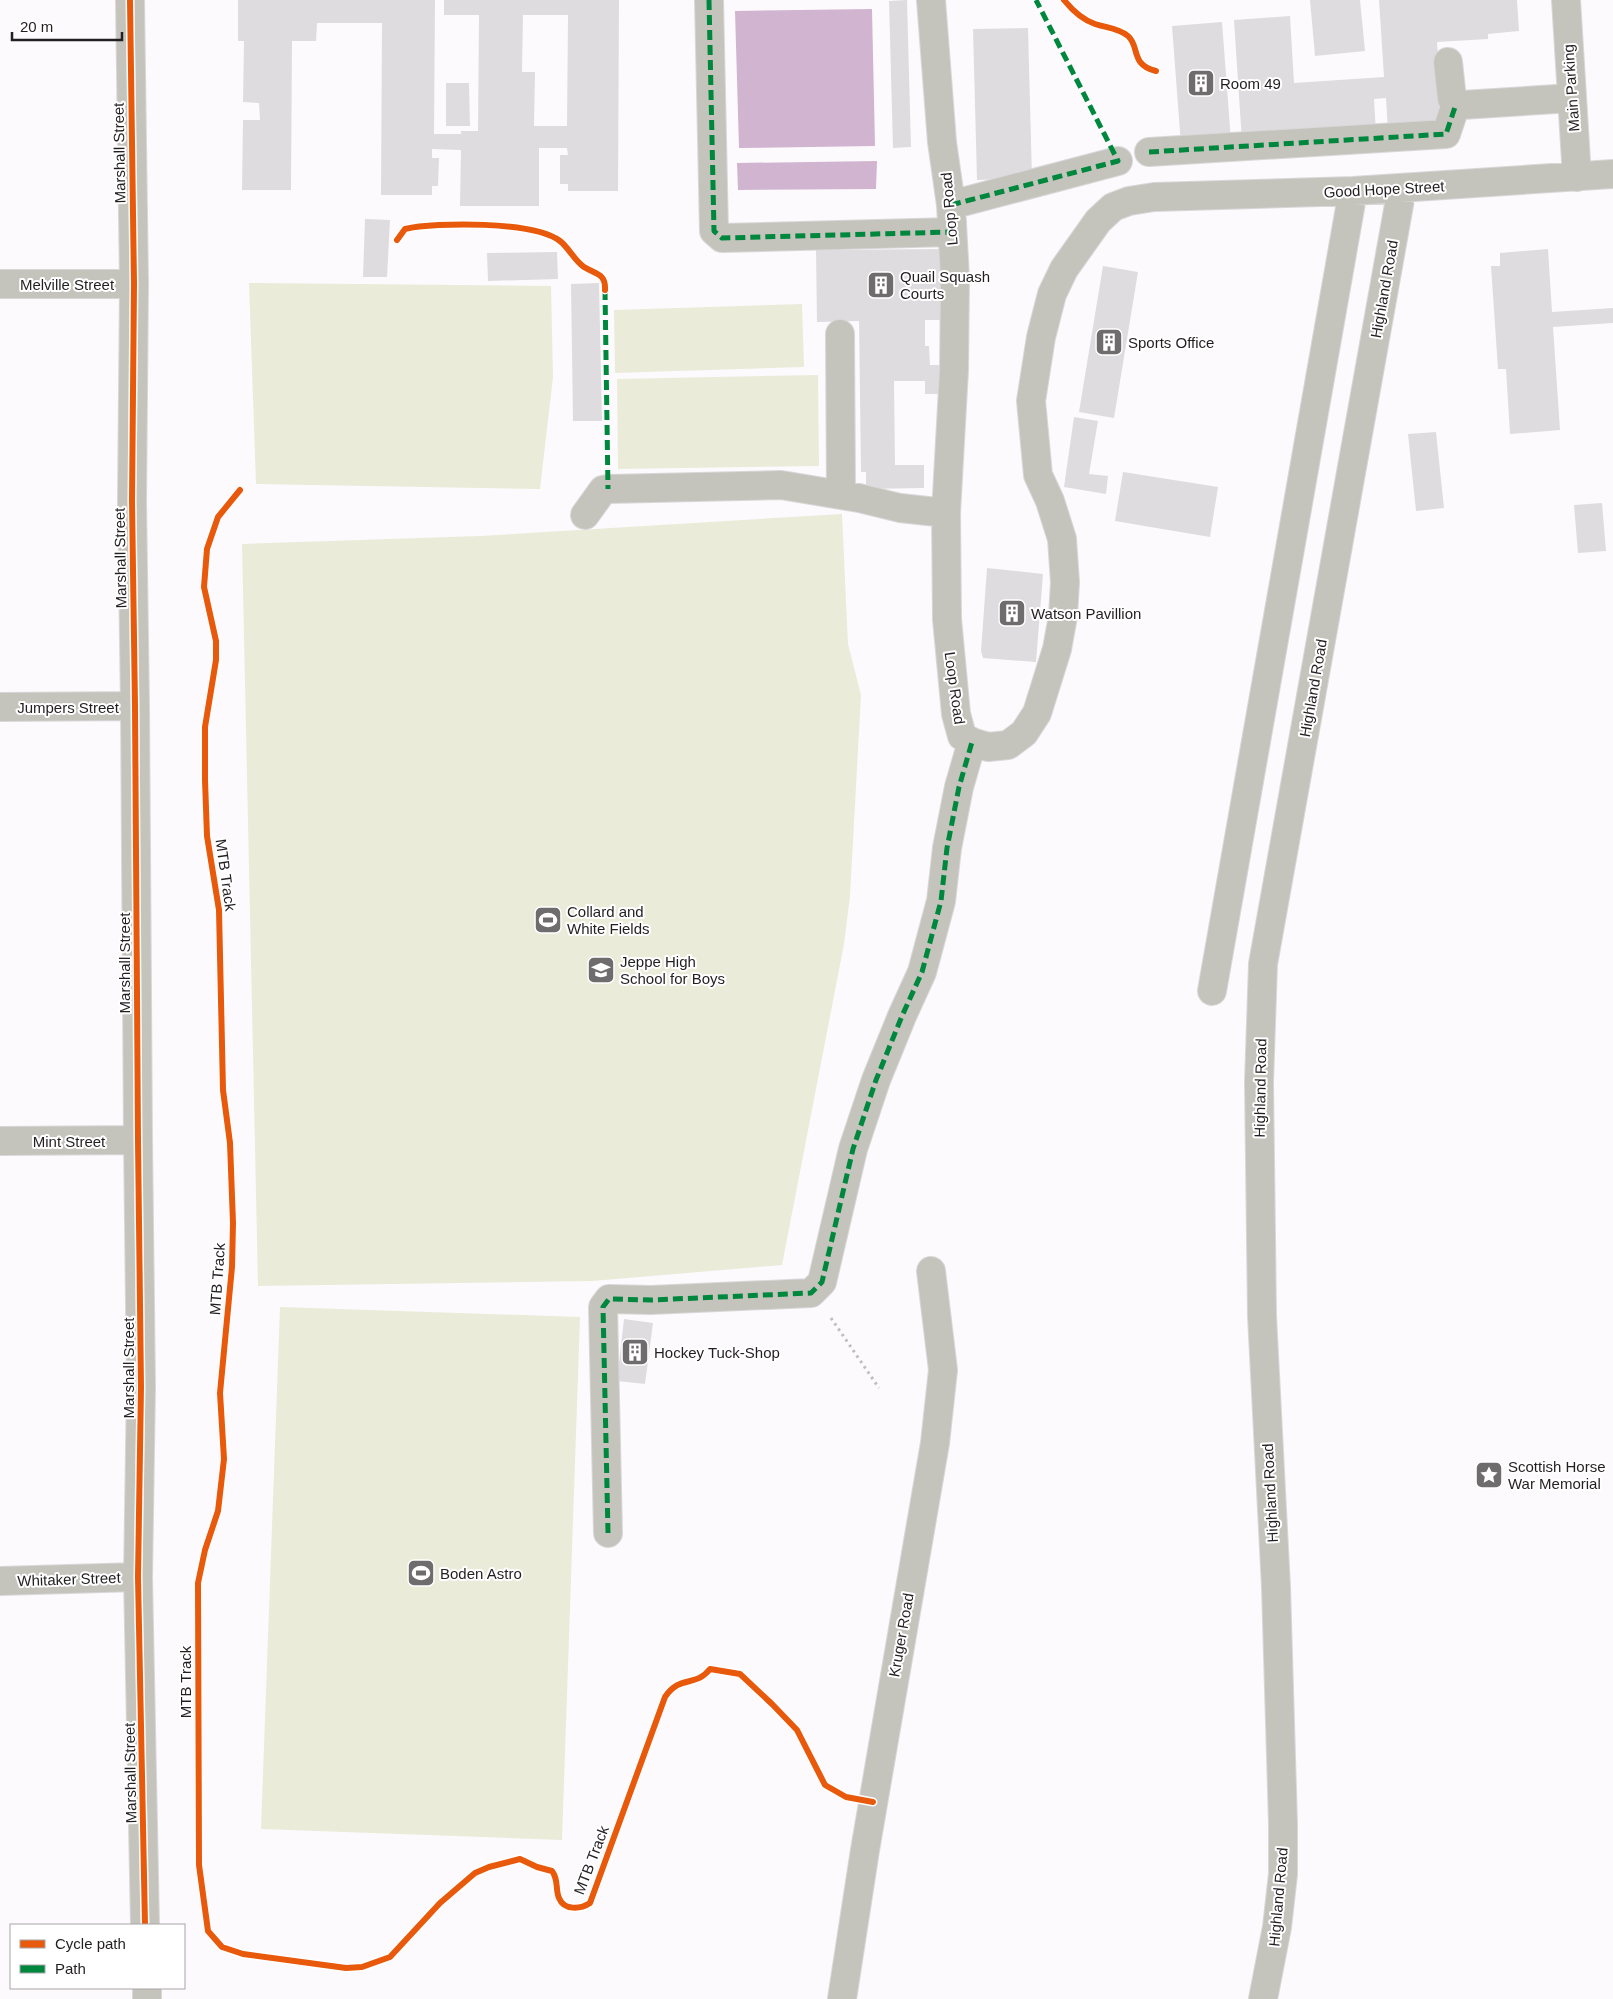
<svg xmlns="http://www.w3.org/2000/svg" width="1613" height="1999" viewBox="0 0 1613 1999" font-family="Helvetica,sans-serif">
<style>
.green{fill:#ebebda}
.water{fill:#d1b4d0}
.building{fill:#dfdcdf;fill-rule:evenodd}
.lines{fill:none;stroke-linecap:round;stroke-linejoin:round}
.minor-casing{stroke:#d9d8d9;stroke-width:30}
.path{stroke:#bebebb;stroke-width:3;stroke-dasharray:2.5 4;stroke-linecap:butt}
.minor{stroke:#c4c4bd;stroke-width:28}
.quiet{stroke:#00873e;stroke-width:5;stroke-dasharray:10 5;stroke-linecap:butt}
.cycleway-casing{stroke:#fff;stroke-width:9}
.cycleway{stroke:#e8590c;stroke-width:6}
.labels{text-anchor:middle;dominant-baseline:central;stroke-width:4;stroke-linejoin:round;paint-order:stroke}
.poi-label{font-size:15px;fill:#221f21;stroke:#fff;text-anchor:start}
.street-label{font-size:15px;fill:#221f21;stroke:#fff}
</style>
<rect width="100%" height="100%" fill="#fdfafd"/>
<!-- green -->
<path class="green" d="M249,283l302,3 2,91 -13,112 -284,-5z
M802,304l2,63 -189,6 -1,-63z
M818,375l1,91 -201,3 -1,-90z
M842,514l6,130 13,51 -11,201 -6,48 -62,321 -190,16 -334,5 -16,-742 238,-8z
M280,1307l300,10 -18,523 -301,-11z"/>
<!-- water -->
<path class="water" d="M872,9l3,137 -136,2 -4,-137z
M877,161l-1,28 -138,1 -1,-27z"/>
<!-- building -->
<path class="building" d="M238,0h197l-1,134h27v-3h17l1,-116h-35v-15h175l-1,191h-50v-7h-8v-29h8l-1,-7h-28v58h-79l1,-56 -29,-1v9h7l-1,28h-6v9h-51l1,-172h-65l-1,18h-24l-1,149h-49l1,-70h17l-1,-17 -16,-1 1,-61h-6zM523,15h45l-1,111h-33l1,-54h-13z
M907,0l4,147 -18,1 -4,-147z
M1310,0h50l5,51 -50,5z
M1379,0h138l2,31 -31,3v5l-51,3 5,86 -54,3 -2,-33 -12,1 2,34 -134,9 -8,-122 56,-4 4,67 90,-6z
M1222,22l9,119 -50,4 -9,-119z
M1028,28l4,150 -55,2 -4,-151z
M446,83h23l1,43h-24z
M365,219l25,1 -3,57h-24z
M945,249l1,71h-21v26h4l1,19h16l1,29h-22v-13h-31l1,84h29v23l-58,1v-17h-5l-2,-151 -42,1 -1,-72z
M1548,249l4,63 61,-4v15l-60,4 7,103 -50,4 -4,-65h-8l-7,-103h9v-13z
M557,252l1,27 -70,2 -1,-28z
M1103,266l35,6 -24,146 -35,-6z
M599,283l3,138h-29l-2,-137z
M1074,417l24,4 -9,53 19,2 -2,18 -42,-7z
M1436,432l8,76 -28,3 -8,-77z
M1123,472l95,15 -8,50 -95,-16z
M1602,503l4,48 -28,2 -4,-48z
M987,568l56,6 -7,88 -53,-4 -2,-7z
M624,1319l29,4 -8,61 -28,-3z"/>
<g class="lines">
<!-- minor casing -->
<g class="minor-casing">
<path id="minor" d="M130,0l4,284 -2,217 3,205 3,434 3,247 -3,190 7,348
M709,0l5,231 8,7 230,-6
M931,0l11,142 9,63 4,73 -1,92 -8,143 1,106 9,95 6,22 10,6 16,5 20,-2 16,-12 13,-20 20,-64 6,-33 2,-34 -3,-43 -12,-38 -12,-26 -7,-74 10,-64 11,-43 12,-25 34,-48 15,-14 16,-6 25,-4 199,-6 260,-17
M1566,0l11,177
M1448,62l4,37 4,5 6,1 110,-7
M1149,152l297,-18 10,-30
M951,205l167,-44
M0,284h134
M840,334l1,161
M585,515l18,-25 5,-1 173,-4 78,13 41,10 46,5
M0,707l135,-1
M1212,991l141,-800
M0,1141l138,-1
M608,1533l-5,-226 6,-8 42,1 160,-7 11,-11 31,-133 23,-69 26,-64 20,-44 19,-71 6,-53 12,-61 13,-45
M0,1581l138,-4
M147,1988v11
M842,1999l23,-149 70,-407 8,-73 -12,-99
M1263,1999l14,-72 6,-53v-50l-7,-237 -14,-271 -3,-234 4,-118 139,-776"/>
</g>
<!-- path -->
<path class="path" d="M831,1318l48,70"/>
<!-- minor -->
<use href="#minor" class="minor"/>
<!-- quiet -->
<path class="quiet" d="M709,0l5,231 8,7 230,-6
M1149,152l297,-18 10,-30
M951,205l167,-44 -82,-161
M605,290l3,199
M608,1533l-5,-226 6,-8 42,1 160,-7 11,-11 31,-133 23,-69 26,-64 20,-44 19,-71 6,-53 12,-61 13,-45"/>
<!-- cycleway casing -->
<g class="cycleway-casing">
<path id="cycleway" d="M130,0l4,284 -2,217 3,205 3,434 3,247 -3,190 7,348
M1064,0c8,10 19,20 31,24 12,4 23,4 33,12 12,10 2,29 28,35
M397,240l8,-11c31,-7 129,-8 155,12 9,7 14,19 24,26 11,7 22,6 21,23
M240,490l-22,27 -11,32 -3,38 12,54v19l-11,67v53l2,56 12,74 4,180 7,53 3,80 -1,44 -12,126 4,66 -6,52 -13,39 -7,33 1,282 9,66 14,16 21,7 103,14 16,-1 28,-10 50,-54 35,-30 14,-6 31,-8 17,8 15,4c7,9 3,18 7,27 5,13 22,11 31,5l75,-206c16,-23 30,-9 45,-28l30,5 32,30 25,26 28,55 21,12 27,5"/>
</g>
<!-- cycleway -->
<use href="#cycleway" class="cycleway"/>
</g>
<!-- icons -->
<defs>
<g id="building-square" transform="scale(1.4375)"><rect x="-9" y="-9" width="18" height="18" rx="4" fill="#6f6c6e" stroke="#fff"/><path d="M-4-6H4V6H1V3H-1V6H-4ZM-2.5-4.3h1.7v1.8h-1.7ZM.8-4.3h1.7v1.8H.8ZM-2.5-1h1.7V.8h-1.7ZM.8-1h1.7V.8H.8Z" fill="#fff"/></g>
<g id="stadium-square" transform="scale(1.4375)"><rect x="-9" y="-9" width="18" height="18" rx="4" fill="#6f6c6e" stroke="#fff"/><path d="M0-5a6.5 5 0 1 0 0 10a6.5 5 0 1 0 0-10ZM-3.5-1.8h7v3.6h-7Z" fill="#fff"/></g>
<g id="school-square" transform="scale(1.4375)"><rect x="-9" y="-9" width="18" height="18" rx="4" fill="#6f6c6e" stroke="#fff"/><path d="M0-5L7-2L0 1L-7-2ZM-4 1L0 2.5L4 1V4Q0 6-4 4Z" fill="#fff"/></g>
<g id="sight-square" transform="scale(1.4375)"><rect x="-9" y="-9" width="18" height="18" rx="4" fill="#6f6c6e" stroke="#fff"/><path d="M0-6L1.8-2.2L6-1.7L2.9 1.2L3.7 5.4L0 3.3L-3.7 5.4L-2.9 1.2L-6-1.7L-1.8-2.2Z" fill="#fff"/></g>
</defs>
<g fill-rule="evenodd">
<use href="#building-square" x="1201" y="83"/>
<use href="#building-square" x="881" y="285"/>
<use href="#building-square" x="1109" y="342"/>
<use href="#building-square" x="1012" y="613"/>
<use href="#stadium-square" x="548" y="920"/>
<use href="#school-square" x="601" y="970"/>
<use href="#building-square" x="635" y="1352"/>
<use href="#sight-square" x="1489" y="1475"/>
<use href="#stadium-square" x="421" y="1573"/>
</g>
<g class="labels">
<!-- poi labels -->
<g class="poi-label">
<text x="1220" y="83">Room 49</text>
<text x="900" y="276">Quail Squash<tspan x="900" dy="17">Courts</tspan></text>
<text x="1128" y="342">Sports Office</text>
<text x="1031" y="613">Watson Pavillion</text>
<text x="567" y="911">Collard and<tspan x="567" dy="17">White Fields</tspan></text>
<text x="620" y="961">Jeppe High<tspan x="620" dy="17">School for Boys</tspan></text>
<text x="654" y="1352">Hockey Tuck-Shop</text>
<text x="1508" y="1466">Scottish Horse<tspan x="1508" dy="17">War Memorial</tspan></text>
<text x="440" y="1573">Boden Astro</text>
</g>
<!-- street labels -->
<g class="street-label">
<text transform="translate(1571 88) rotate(-94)">Main Parking</text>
<text transform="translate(119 153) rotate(-91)">Marshall Street</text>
<text transform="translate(1384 189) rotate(-3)">Good Hope Street</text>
<text transform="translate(949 209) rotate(-95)">Loop Road</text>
<text x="67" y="284">Melville Street</text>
<text transform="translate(1384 289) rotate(-80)">Highland Road</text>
<text transform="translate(120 558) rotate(-91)">Marshall Street</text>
<text transform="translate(955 688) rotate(82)">Loop Road</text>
<text transform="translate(1313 688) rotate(-80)">Highland Road</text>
<text x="68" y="707">Jumpers Street</text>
<text transform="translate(226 875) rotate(82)">MTB Track</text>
<text transform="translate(124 963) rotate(-90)">Marshall Street</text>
<text transform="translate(1260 1088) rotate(-89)">Highland Road</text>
<text x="69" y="1141">Mint Street</text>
<text transform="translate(217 1279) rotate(-86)">MTB Track</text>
<text transform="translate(128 1368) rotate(-90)">Marshall Street</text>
<text transform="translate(1270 1493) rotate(-93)">Highland Road</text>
<text transform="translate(69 1579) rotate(-2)">Whitaker Street</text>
<text transform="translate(901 1635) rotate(-80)">Kruger Road</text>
<text transform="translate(185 1682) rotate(-90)">MTB Track</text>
<text transform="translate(130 1773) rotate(-91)">Marshall Street</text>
<text transform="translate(591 1860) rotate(-69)">MTB Track</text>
<text transform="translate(1278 1897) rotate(-85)">Highland Road</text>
</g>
</g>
<!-- legend -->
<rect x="10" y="1924" width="175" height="65" fill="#ffffff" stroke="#a7a5a6"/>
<rect x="20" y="1940" width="25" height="8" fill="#e8590c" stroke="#a7a5a6"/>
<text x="55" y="1949" font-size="15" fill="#221f21">Cycle path</text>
<rect x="20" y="1965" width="25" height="8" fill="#00873e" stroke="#a7a5a6"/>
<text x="55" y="1974" font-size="15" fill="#221f21">Path</text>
<!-- scale -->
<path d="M12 32v8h110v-8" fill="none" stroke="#221f21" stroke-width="2.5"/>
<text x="20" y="32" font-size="15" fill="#221f21" stroke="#ffffff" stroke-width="4" paint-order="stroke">20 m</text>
</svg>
